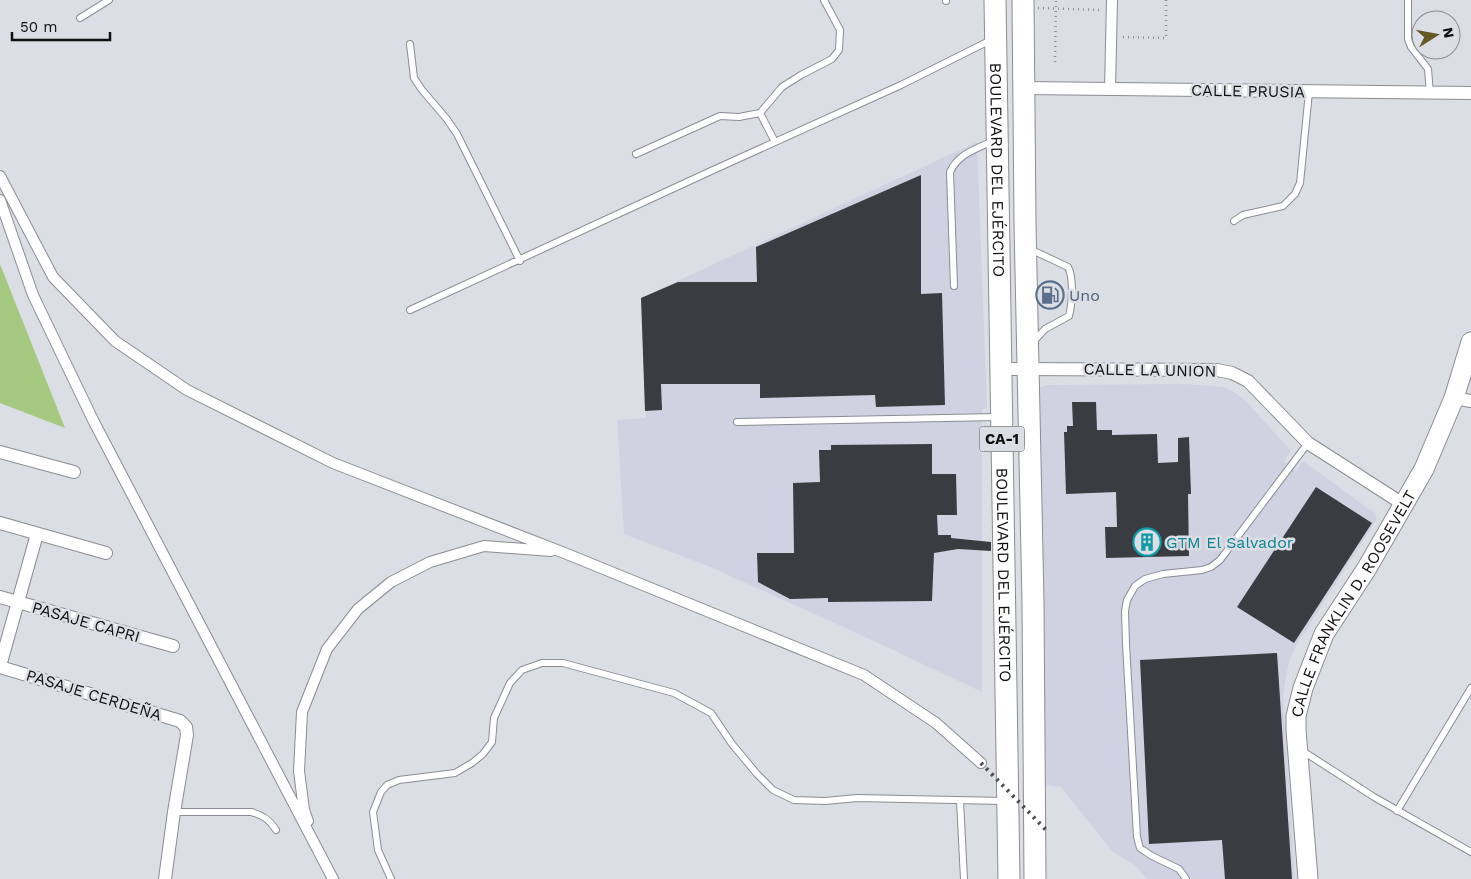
<svg xmlns="http://www.w3.org/2000/svg" width="1471" height="879" viewBox="0 0 1471 879" font-family="'Work Sans',sans-serif">
<style>
.built{fill:#d0d2e1}
.green{fill:#a6c982}
.building{fill:#3b3c41}
.lines{fill:none;stroke-linecap:round;stroke-linejoin:round}
.service-casing{stroke:#8b8d93;stroke-width:8}
.pedestrian-casing{stroke:#8b8d93;stroke-width:12}
.minor-casing{stroke:#8b8d93;stroke-width:14}
.secondary-casing{stroke:#8b8d93;stroke-width:21}
.trunk-casing{stroke:#8b8d93;stroke-width:23}
.path{stroke:#8e8f94;stroke-width:2.5;stroke-dasharray:1 4;stroke-linecap:butt}
.service{stroke:#fff;stroke-width:6}
.pedestrian{stroke:#fff;stroke-width:10}
.minor{stroke:#fff;stroke-width:12}
.secondary{stroke:#fff;stroke-width:19}
.trunk{stroke:#fff;stroke-width:21}
.rail{stroke:#4d4d51;stroke-width:4;stroke-dasharray:2.5 5;stroke-linecap:butt}
.labels{text-anchor:middle;dominant-baseline:central;stroke-width:5;stroke-linejoin:round;paint-order:stroke}
.shield{fill:#dcdee5;stroke:#4d4e51;stroke-width:1}
.shield-label{font-size:15px;font-weight:bold;fill:#101012}
.street-label{font-size:16px;fill:#101012;stroke:#dcdee5}
.service-label{font-size:16px;fill:#4e5e75;stroke:#dcdee5;text-anchor:start}
.culture-label{font-size:16px;fill:#0d838f;stroke:#dcdee5;text-anchor:start}
</style>
<rect width="100%" height="100%" fill="#dcdee5"/>
<!-- built -->
<path class="built" d="M977,142l10,267h-5v283l-121,-57 -153,-69 -84,-32 -7,-114 29,-2 -5,-120z
M1185,384l40,3 9,5 12,9 45,50 -7,10 12,10 7,-10 66,48 6,4 2,6 -81,127 -7,16 -3,15 -3,19 12,183h-148l-11,-13 -23,-14 -52,-65 -15,-2 -8,-394 3,-4 4,-2z"/>
<!-- green -->
<path class="green" d="M0,264l65,164 -65,-25z"/>
<!-- building -->
<path class="building" d="M921,175v119l21,-1 3,112 -69,2 -1,-12 -115,3v-14h-99l1,26 -17,1 -4,-113 37,-16h79l-1,-35z
M1072,402h24l1,28h15v5l45,-1 1,29 20,-1v-24l11,-1 2,57h-3l1,62 -83,2 -1,-31h12l-1,-35 -50,2 -2,-62h3v-6h6z
M932,444v30h24l1,41h-20l1,20h13v3l40,4v9l-33,-2 -24,4 -2,48 -104,1v-4l-38,1 -32,-17 -1,-29h37l-1,-70 27,-1 -1,-32h12v-5z
M1316,487l56,36 -78,120 -57,-36z
M1277,653l15,226h-67l-3,-39 -73,4 -9,-184z"/>
<g class="lines">
<!-- service casing -->
<g class="service-casing">
<path id="service" d="M946,0v1
M1408,0v39l3,8 17,22 2,25
M80,18l29,-18
M410,44l4,34 8,12 24,28 11,16 63,127
M760,113l15,29
M636,154l84,-38 19,1 21,-4 22,-26 19,-12 31,-16 7,-9 1,-20 -16,-30
M1234,221l9,-6 40,-9 12,-12 5,-11 9,-91
M1034,251l34,16c6,11 4,37 1,49l-24,13 -11,12
M954,286l-4,-114c8,-18 26,-23 43,-31
M410,310l301,-139 190,-86 90,-45
M737,422l260,-5
M1301,750l73,47 97,55
M960,801l4,78
M1397,811l74,-123
M174,812h77c12,3 19,8 25,18
M391,879l-13,-29 -5,-38 8,-20 6,-7 12,-5 56,-7 17,-10 11,-9 9,-12 2,-24 16,-35 12,-13 20,-7h21l111,30 37,20 21,31 25,30 16,16 21,10 31,1 32,-3 147,3
M1186,879l-7,-10 -27,-13 -12,-8 -3,-11 -11,-193 -1,-33 2,-11 8,-14 10,-7 18,-5 39,-4 9,-3 9,-7 88,-117"/>
</g>
<!-- pedestrian casing -->
<g class="pedestrian-casing">
<path id="pedestrian" d="M1110,89l2,-89
M0,176l53,101 62,64 72,49 146,73 229,89 302,123 72,48 45,40
M0,200l33,95 60,125 240,459
M308,821l-4,-11 -5,-39 3,-59 25,-63 31,-40 33,-27 39,-20 54,-16 67,5"/>
</g>
<!-- minor casing -->
<g class="minor-casing">
<path id="minor" d="M1024,88l447,5
M1000,369l217,1 15,3 16,8 60,62 95,61
M1454,398l17,3
M0,452l74,20
M0,523l106,30
M0,597l173,49
M0,666l37,-132
M0,667l180,54 6,6 1,8 -13,77 -9,67"/>
</g>
<!-- secondary casing -->
<g class="secondary-casing">
<g id="secondary">
<path id="s1" d="M1308,879l-12,-149v-14l7,-28 21,-54 43,-66 57,-99 30,-71 17,-56"/>
</g>
</g>
<!-- trunk casing -->
<g class="trunk-casing">
<g id="trunk">
<path id="s2" d="M995,0l14,879"/>
<path d="M1023,0l2,224 8,378 2,277"/>
</g>
</g>
<!-- path -->
<path class="path" d="M1038,8l64,2
M1123,37l43,1v-38
M1055,62l1,-62"/>
<!-- service -->
<use href="#service" class="service"/>
<!-- pedestrian -->
<use href="#pedestrian" class="pedestrian"/>
<!-- minor -->
<use href="#minor" class="minor"/>
<!-- secondary -->
<use href="#secondary" class="secondary"/>
<!-- trunk -->
<use href="#trunk" class="trunk"/>
<!-- rail -->
<path class="rail" d="M981,763l67,69"/>
</g>
<!-- icons -->
<defs>
<g id="fuel-ring" transform="scale(1.4375)"><circle r="9.5" fill="#dcdee5" stroke="#5c6f8a" stroke-width="1.5"/><path d="M-5.5-6h7V0h2V4h1.3V-2.5L3-4.5l.8-.8L6-3V5H2.5V1h-1V6h-7ZM-4.2-4.7v3.2H.2V-4.7Z" fill="#5c6f8a"/></g>
<g id="building-ring" transform="scale(1.4375)"><circle r="9.5" fill="#dcdee5" stroke="#0f9aa8" stroke-width="1.5"/><path d="M-4-6H4V6H1V3H-1V6H-4ZM-2.5-4.3h1.7v1.8h-1.7ZM.8-4.3h1.7v1.8H.8ZM-2.5-1h1.7V.8h-1.7ZM.8-1h1.7V.8H.8Z" fill="#0f9aa8"/></g>
</defs>
<g fill-rule="evenodd">
<use href="#fuel-ring" x="1050" y="295"/>
<use href="#building-ring" x="1147" y="542"/>
</g>
<g class="labels">
<!-- shield labels -->
<rect class="shield" x="979.5" y="426.5" width="45" height="25" rx="4"/>
<g class="shield-label">
<text x="1002" y="439">CA-1</text>
</g>
<!-- street labels -->
<g class="street-label">
<text transform="translate(1248 91) rotate(1)">CALLE PRUSIA</text>
<text stroke="none"><textPath href="#s2" startOffset="170">BOULEVARD DEL EJÉRCITO</textPath></text>
<text transform="translate(1150 370) rotate(1)">CALLE LA UNION</text>
<text stroke="none"><textPath href="#s2" startOffset="575">BOULEVARD DEL EJÉRCITO</textPath></text>
<text stroke="none"><textPath href="#s1" startOffset="290">CALLE FRANKLIN D. ROOSEVELT</textPath></text>
<text transform="translate(86 622) rotate(16)">PASAJE CAPRI</text>
<text transform="translate(94 695) rotate(17)">PASAJE CERDEÑA</text>
</g>
<!-- service labels -->
<g class="service-label">
<text x="1069" y="295">Uno</text>
</g>
<!-- culture labels -->
<g class="culture-label">
<text x="1166" y="542">GTM El Salvador</text>
</g>
</g>
<!-- north arrow -->
<g transform="translate(1436 35) rotate(79)"><circle r="24" fill="#dcdee5" stroke="#8a8c91"/>
<path d="M0-4L9 19L0 12L-9 19Z" fill="#645925"/>
<text y="-8" font-size="14" font-weight="bold" text-anchor="middle" fill="#101012">N</text>
</g>
<!-- scale -->
<path d="M12 32v8h98v-8" fill="none" stroke="#101012" stroke-width="2.5"/>
<text x="20" y="32" font-size="15" fill="#101012" stroke="#dcdee5" stroke-width="4" paint-order="stroke">50 m</text>
</svg>
